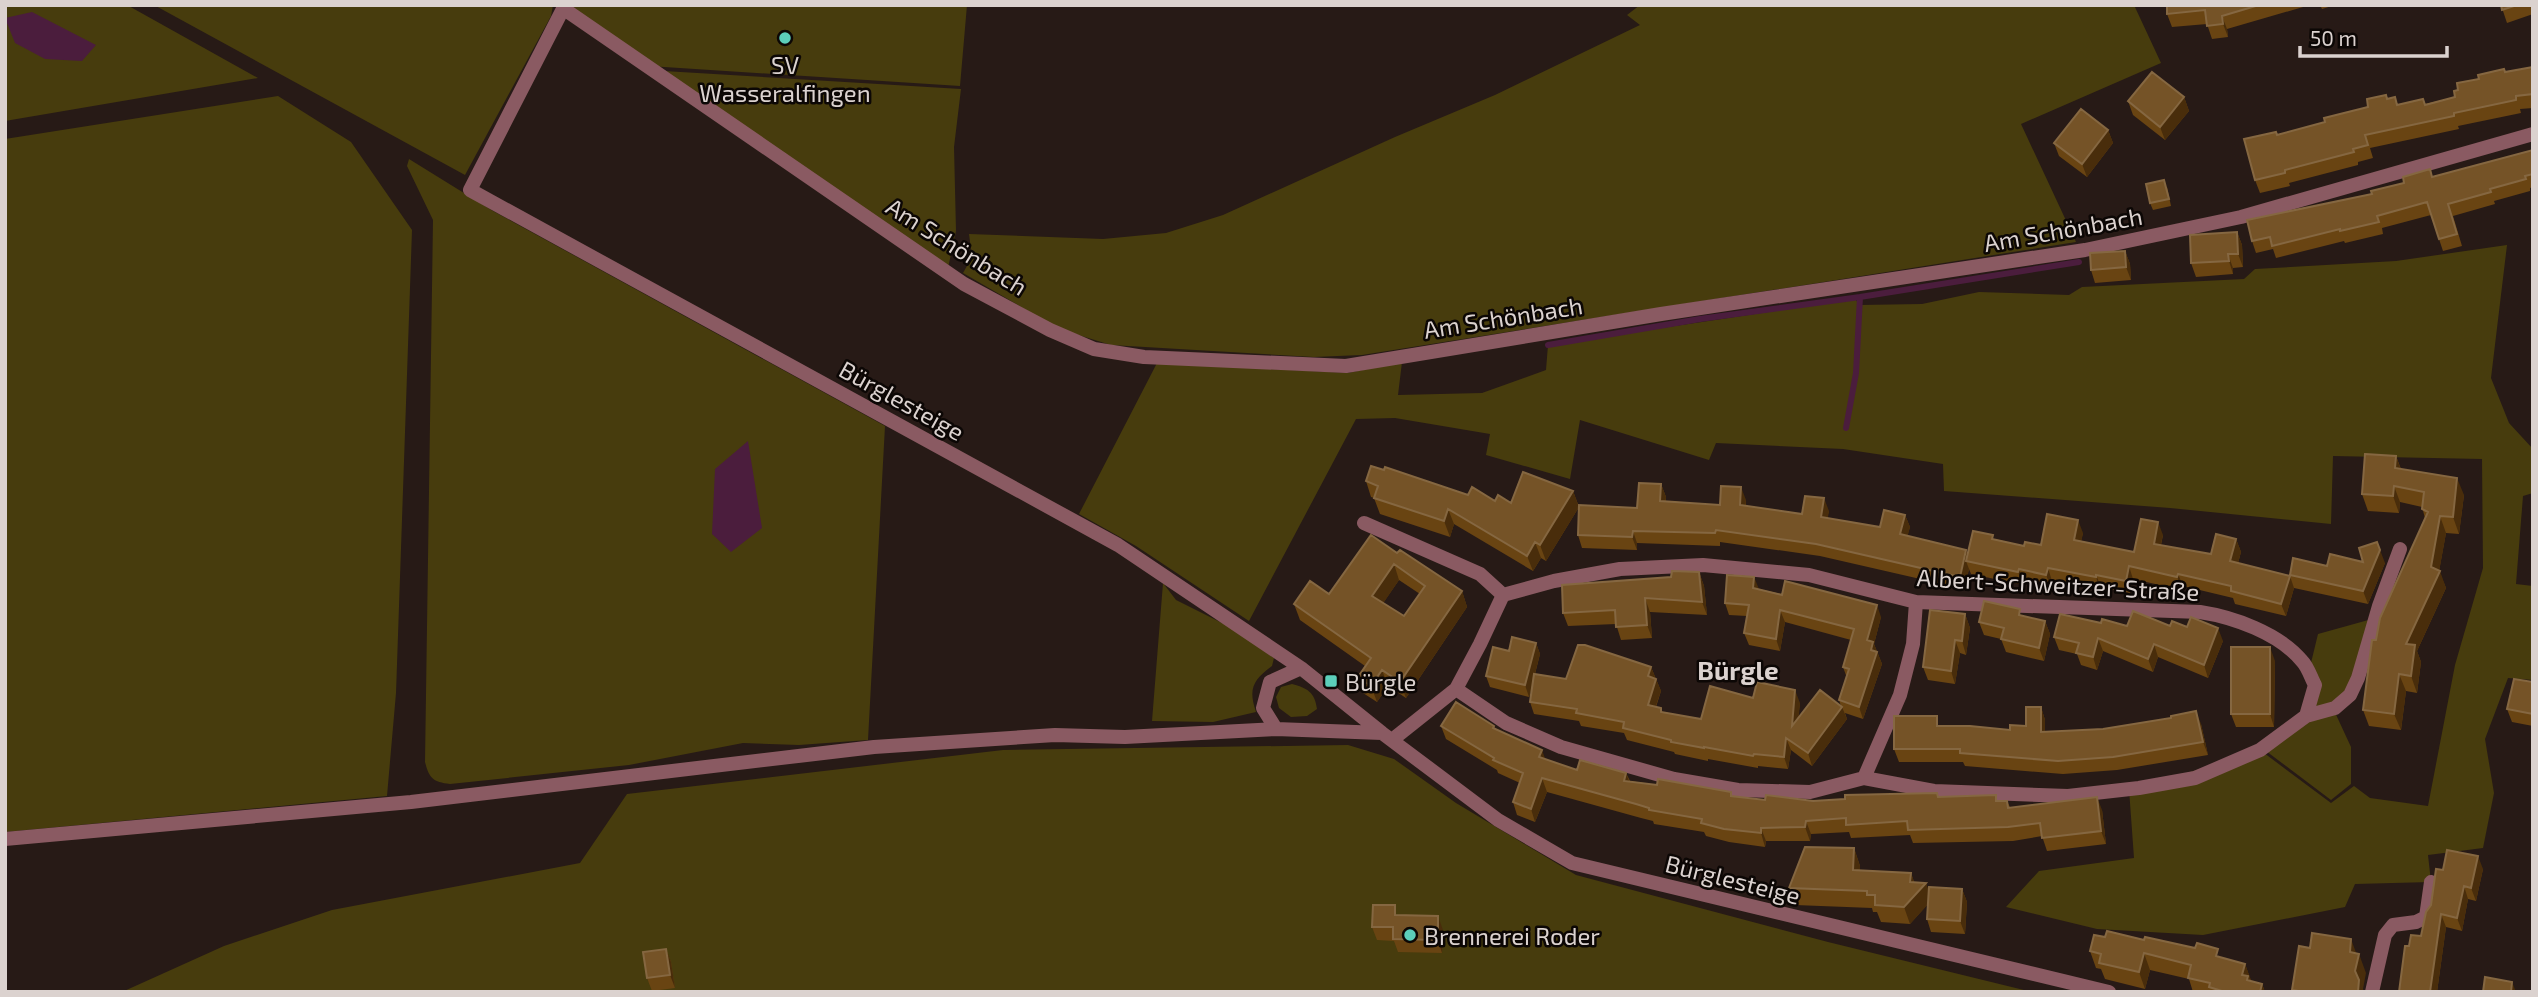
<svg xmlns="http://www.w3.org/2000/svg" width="2538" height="997" viewBox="0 0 2538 997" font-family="'Exo 2',sans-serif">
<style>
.green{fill:#473c0d}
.water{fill:#4b1d3d}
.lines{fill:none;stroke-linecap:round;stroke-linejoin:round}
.stream{stroke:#4b1d3d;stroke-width:6}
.street{stroke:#8a5a62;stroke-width:14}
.wall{fill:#694412;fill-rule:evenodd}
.shaded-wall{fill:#492d0b}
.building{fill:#755327;stroke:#856741;stroke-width:2;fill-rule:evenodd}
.poi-dot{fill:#5cceba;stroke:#0c0705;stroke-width:2.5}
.labels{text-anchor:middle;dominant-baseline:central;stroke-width:5;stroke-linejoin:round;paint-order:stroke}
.poi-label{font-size:24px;fill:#dbd2cf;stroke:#0c0705;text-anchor:start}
.street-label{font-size:24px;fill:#dbd2cf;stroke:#0c0705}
.neighbourhood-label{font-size:26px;font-weight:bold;fill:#dbd2cf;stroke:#0c0705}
</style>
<rect width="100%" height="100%" fill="#271a16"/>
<!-- green -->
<path class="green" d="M5,5h122l131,73 -253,43z
M154,5h399l-2,11 -86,159z
M565,5h402l-7,81 -311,-20z
M1640,5h494l27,58 -140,61 55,118 -714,113 -48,2 -203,-12 -52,-16 -96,-56 9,-16 -3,-23 134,5 63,-6 57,-18 172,-78 100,-42 145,-70 -13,-10z
M664,71l297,18 -7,58 2,84 -8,37z
M278,96l73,46 61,88 -16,463 -9,103 -382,36v-693z
M409,159l84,52 392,215 -17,314 -69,5 -56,-2 -114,22 -179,19c-17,-2 -21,-6 -25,-22l8,-542 -26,-54z
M2507,245l-16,133 18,45 24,26v44l-10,3 -7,88 17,2v94l-25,-2 -23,61 9,54 -11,55 -55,7 3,27 -76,2 -10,23 -142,28 -106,-6 -91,-22 33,-36 95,-13 -5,-69 10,-1 121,-38 71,53 23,-17 16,12 58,8 27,-141 28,-97 -1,-109 -149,-3 -2,68 -161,-16 -226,-17 -1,-27 -100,-15 -127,-6 -7,17 -129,-40 -10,59 -84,-24 4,-21 -95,-16 -39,1 -107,202 -113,-75 -57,-32 78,-151 191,10 54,-11 -4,33 84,-2 64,-23 2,-25 307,-46 5,6 62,-1 57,-12 90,3 13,-8 162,-8 11,-10 141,-8z
M1163,583l13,17 60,30 38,28 -2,8c-19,14 -24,23 -16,46l-43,10 -61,-1z
M2372,619l-26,75 -14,12 19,41v37l-20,16 -65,-49 43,-32 1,-52 8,-33z
M1292,684c15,4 23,8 25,25l-10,7 -16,1 -12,-9 -3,-11 5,-10z
M1348,745l46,14 62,44 120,72 252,67 204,50h-1910l102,-46 108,-36 248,-47 47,-69 376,-44z"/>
<!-- water -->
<path class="water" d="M32,12l64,33 -14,16 -37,-2 -30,-16 -10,-25z
M748,441l14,87 -31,24 -19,-18 3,-65z"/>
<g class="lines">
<!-- stream -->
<path class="stream" d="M1548,345l152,-26 160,-22
M1846,428l10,-55 4,-76 219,-35"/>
<!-- street -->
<path class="street" d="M565,5l-95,185 648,355 183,123 81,65 116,87 74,43 537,129
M564,9l400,275 86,46 44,19 50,8 202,9 315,-52 424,-64 156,-33 292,-83
M1364,523l116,51 23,21
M1456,689l50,34 55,24 113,32 64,11 72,2 54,-14 70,13 134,5 71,-8 56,-10 65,-28 46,-34 9,-31c-4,-7 -7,-18 -13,-24 -23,-28 -69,-44 -102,-49l-284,-10 -107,-27 -106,-10 -83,4 -66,12 -51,14
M2306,716l29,-8 15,-13 8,-17 21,-72 21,-57
M1276,729l-13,-21 7,-26 31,-14
M1392,740l64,-51 24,-45 23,-49
M1864,778l36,-83 13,-51 3,-42
M5,839l406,-37 463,-55 181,-12 70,2 151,-8 106,4
M2372,992l13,-57 8,-10 23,-3 10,-5 5,-35"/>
</g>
<!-- wall -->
<path class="wall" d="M2167,5h143l-83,24 1,8 -16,2 -5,-15 -35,3 -5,-13z
M2320,5h15l-13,4z
M2501,5h31l1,9 -26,9z
M2533,67v41l-13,1 1,4 -63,13 1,3 -89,19 3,10 -15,4v3l-69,18 1,3 -30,7 -5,-13 22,-45 48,-13 63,-23 10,5h27l30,-7 3,-7 21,-11 26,-7z
M2184,97l5,14 -24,29 -32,-25 -5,-14z
M2108,130l5,13 -26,34 -28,-21 -5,-13z
M2533,150v37l-3,1v3l-36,10 1,3 -42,12 9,30 -19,5 -12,-36 -49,13 1,6 -38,9 -1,-2 -68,17 -3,-9 -17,4 -4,-12 120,-47z
M2167,187l4,19 -18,4 -3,-7z
M2237,232l5,13 1,22 -10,1v6l-37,3 -5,-14z
M2125,251l5,13 1,16 -36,3 -4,-13z
M2396,456l5,13 63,26 -5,39 -13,-1 -7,38 7,17 -29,63 4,11 -4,31 -11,-2 -5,39 -32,-4 -6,-16 13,-70 49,-122 -3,-11 -22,-5 -1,11 -31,-2 -6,-17z
M1366,481l102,14 27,6 16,2 62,-12 6,16 -33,54 -5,-3 -8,13 -79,-47 -4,13 -70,-23 -6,-16 -3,-1z
M1661,484l5,13v4l54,4 26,-5v6l56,8 27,-3 -2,7 53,9 25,-12 5,12 -3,9 61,18 27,-15 29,7 17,-1 42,-12 -2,8 53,11 29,-17 -2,10 50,9 25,-15 5,13 -3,11 52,13 37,-10 36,-4 22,1 -17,41 -74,-16 -8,28 -51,-12 -2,-6 -50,-12 -1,4 -49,-11 -3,14 -29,-6 -1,3 -48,-9 -1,6 -27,-5 -1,3 -52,-11 -2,-5 -5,20 -144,-33 -100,-14v4l-83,-3v7l-55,-2 -4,-13 59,-27z
M1397,553l65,38 5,16 -61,91 -18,-12 -11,16 -14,-9 -5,-16 7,-11 -65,-46 -6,-16 35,-10zM1399,580l21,14 -16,22 -21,-13z
M1699,572l5,14 3,29 -57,-3 2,26 -31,2 -5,-16 -48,2 -5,-13 108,-36z
M1759,589l122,28 -7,27 8,20 -19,55 -18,-6 2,6 -35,47 -21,-16 -3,19 -30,-3v2l-50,-9v2l-33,-7 -1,-2 -47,-12 -3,-7 -43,-7 -2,-5 -45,-7 -4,-12 4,-24 -5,19 -39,-10 -4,-11 23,-25 27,-8 4,11 -5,20 31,5 85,-12 10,24 -5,16 7,5 38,7 52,-21 47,5 -2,15 43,-12 -2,-6 8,-22 -4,-11 8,-27 -66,-18 -5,29 -31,-6 -5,-12 3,-17 -18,-1 -4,-12z
M1965,614l5,14 -4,27 -6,-2 -5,31 -27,-4 -5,-13z
M2023,616l22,5 5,13 -6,27 -38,-9 -5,-13 -17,-4 -5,-13z
M2101,623l26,3h43l53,15 -15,37 -50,-21 -5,15 -50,-21 -6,19 -16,-5 -4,-11 -18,-4 -5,-13z
M2275,661l-1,66h-38l-5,-13z
M2533,682v44l-21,-4 -5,-13z
M2041,707l4,13v12l156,-8 7,31 -91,15 -54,4 -98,-8 -2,-4h-64l-5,-13 47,-23 69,4 16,-4z
M1441,726h53l1,3 51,31 31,10 49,3 4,8 102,15 33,4 48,1 126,-4 68,4 3,6 92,3 4,34 -59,7 -5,-15 -29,5 -100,2 -3,-8 -59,3 -2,-6 -38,2 -1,7h-44l-1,6 -36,-5 -23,-6 -2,-4 -50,-8 -1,-3 -12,-3 -94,-26 -12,30 -18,-7 -4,-13 7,-19 -22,-10 -1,-3 -51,-31z
M1854,848l6,18v4l51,3 3,9 12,1 2,7 34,-1 5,13 -2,32 -34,-2 -4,-13v-14l-17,19 -29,-2 -4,-10h-4l-1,-4 -77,-3 -6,-17z
M2483,869l-7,32 -8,-2 -6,32 -16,-4 -9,65h-38l10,-46 12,-10 22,-66z
M1399,915l44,15 -1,23 -44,-1 -4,-11 -17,-1 -5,-13z
M2105,937l117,21 23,6 6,17 11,3 3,8h-72l-4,-13 -39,-9 -5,19 -40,-10 -4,-10 -5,-1 -6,-17z
M666,949l5,13 4,26 -23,3 -5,-13z"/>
<!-- shaded-wall -->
<path class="shaded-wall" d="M2222,16l5,13 1,8 -5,-13z
M2184,97l5,14 -24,29 -5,-13z
M2108,130l5,13 -26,34 -5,-13z
M2237,232l5,13 1,22 -5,-13z
M2125,251l5,13 1,16 -5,-13z
M2228,254l5,14v6l-4,-13z
M2396,456l6,17 -7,-5z
M2457,478l7,17 -5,39 -6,-17z
M1661,484l5,13 -1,17 -5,-13z
M2394,486l6,16 -1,11 -6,-17z
M1741,487l5,13 -1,18 -5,-13z
M1573,491l6,16 -33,54 -6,-16z
M1824,498l5,13 -3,19 -5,-13z
M1448,509l6,15 -4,13 -6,-16z
M1905,515l5,12 -5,20 -5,-13z
M2440,516l6,17 -7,39 1,-1 6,17 -29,63 4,11 -4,31 -6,-17 -5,-32 25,-77z
M2078,520l5,13 -4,20 -5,-13z
M2158,522l5,13 -5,21 -4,-12z
M1633,531l4,12v7l-5,-13z
M2236,539l5,13 -6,22 -5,-13z
M1535,542l6,16 -8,13 -6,-15z
M2377,542l8,21 -17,41 -5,-13z
M1966,550l5,12 -5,-1 3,8 -5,20 -4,-12z
M1394,564l5,16 -21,31 -6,-15z
M2129,566l4,13 -3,14 -4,-12z
M2048,568l4,13 -1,6 -5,-12z
M2019,569l5,13 -1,3 -5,-13z
M1699,572l5,14 3,29 -5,-13z
M2178,574l5,12 -1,4 -5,-13z
M2096,575l5,12 -1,3 -4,-13z
M2290,576l4,12 -8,28 -5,-12z
M1754,577l5,12 -6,-1z
M1462,591l5,16 -61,91 -6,-16z
M1645,598l5,14 2,26 -5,-13z
M1877,605l4,12 -7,27 8,20 -19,55 -4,-12 8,-67z
M1780,610l5,12 -5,29 -4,-12z
M1965,614l5,14 -4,27 -4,-14z
M2045,621l5,13 -6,27 -5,-13z
M2218,628l5,13 -15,37 -4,-13z
M2098,638l5,13 -6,19 -4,-13z
M1955,640l5,13 -5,31 -4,-13z
M1536,643l4,11 -11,43 -4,-12z
M2154,644l4,13 -5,15 -5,-13z
M2270,647l5,14 -1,66 -4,-13z
M1651,667l5,12 -8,-3z
M1382,670l6,16 -11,16 -6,-16z
M2399,674l7,17 -5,39 -7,-16z
M1656,679l5,12 -9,26 -4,-12z
M1795,690l5,13 -3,35 -5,-12z
M1842,707l5,12 -35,47 -4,-13z
M2041,707l4,13v25l-4,-13z
M2196,711l5,13 7,31 -5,-13z
M1786,738l5,12 -3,19 -4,-12z
M1542,750l5,14 -8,-7z
M1626,773l5,13 -7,-5z
M1542,778l5,14 -12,30 -4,-13z
M2097,797l5,13 4,34 -5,-13z
M1806,821l5,13 -1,7 -5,-14z
M1761,828l5,13 -1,6 -4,-14z
M1854,848l6,18v21l-7,-17z
M2478,856l5,13 -7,32 -5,-13z
M1911,873l6,17 9,-7 6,17 -22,24 -6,-17 6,-25z
M2464,886l4,13 -6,32 -5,-13z
M1962,889l5,13 -2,32 -5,-13z
M2441,914l5,13 -9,65h-7z
M1438,916l5,14 -1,23 -4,-13z
M2351,939l7,19 1,-4 7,19 -3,16 1,3h-6l-8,-40z
M666,949l5,13 4,26 -5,-13z
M2144,953l6,17 -5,19 -6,-17z
M2245,964l6,16 -1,3 -8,-8z
M2512,982l4,10h-5z
M2262,984l3,8h-5z"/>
<!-- building -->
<path class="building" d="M2167,5h92l-37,11 1,8 -16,2 -2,-16 -38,4z
M2501,5h16l-15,5z
M2533,67v27l-17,2v4l-62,13v3l-89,19 3,10 -15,4 1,3 -69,18v3l-30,7 -11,-41 32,-7 1,3 48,-13 -1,-4 44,-11 -1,-8 19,-4 1,4 8,-2 2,8 26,-6 2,6 30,-8 -1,-6 4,-1 -1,-7 22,-4 -1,-4 26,-6 1,3z
M2152,72l32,25 -24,30 -32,-26z
M2081,109l27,21 -26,34 -28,-21z
M2533,150v24l-8,2 1,3 -36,10 1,3 -43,12 9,30 -18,5 -12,-37 -50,14 2,6 -39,9v-2l-68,17 -2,-9 -18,4 -5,-21 125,-26 -1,-3 33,-8 -1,-6 27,-8 2,8z
M2164,180l5,19 -19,4 -4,-19z
M2237,232l1,22h-10l1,7 -38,2 -1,-28z
M2125,251l1,16 -35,3 -1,-17z
M2365,454l31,2 -1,12 62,10 -4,39 -13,-1 -9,51 9,4 -34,73 9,1 -4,31 -12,-2 -5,40 -31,-4 9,-70h4l4,-22 48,-106 -6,-3 2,-17 -30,-6 -1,10 -31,-2z
M1371,466l13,4 1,-3 83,28 4,-8 23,14 3,-6 13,8 12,-31 50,19 -33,54 -5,-3 -8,14 -79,-47 -4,12 -70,-23 4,-12 -12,-5z
M1639,483l22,1 -1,17 60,4 1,-19 20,1 -1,18 62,9 3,-18 19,2 -3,19 59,10 4,-17 21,5 -5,19 66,16 -6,27 -144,-33 -100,-14 -1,3 -82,-2 -1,6 -54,-2 1,-30 58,3z
M2047,514l31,6 -4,20 60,12 7,-33 17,3 -4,22 57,10 5,-20 20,5 -6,22 60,15 -9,28 -50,-13v-5l-53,-12 -1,3 -48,-11 -3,15 -30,-6v2l-48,-9 -2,7 -27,-6 -1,3 -52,-11 7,-30 20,4 -1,4 32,7 1,-4 16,3z
M1371,535l26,18 3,-3 62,41 -62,91 -18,-12 -11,16 -13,-9 13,-19 -77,-54 16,-23 19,13zM1394,564l31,22 -21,30 -32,-20z
M2377,542l3,8 -17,41 -73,-16 3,-17 34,8 3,-12 33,8 -4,-14z
M1672,571l27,1 3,30 -57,-4 2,27 -31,2 -1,-17 -52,3 -1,-28 109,-8z
M1727,575l27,2 -1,11 29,7 3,-14 92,24 -10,35 6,2 -2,8 6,2 -18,55 -20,-7 10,-31 -6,-2 11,-38 -74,-19 -4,29 -32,-6 5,-28 -24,-2z
M1984,601l36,8 -1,6 26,6 -6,27 -38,-9 3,-11 -25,-6z
M1930,610l35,4 -3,27 -7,-1 -4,31 -28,-4z
M2133,611l37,15 2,-5 15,6 4,-10 27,11 -14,37 -50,-21 -6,15 -50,-21 -5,19 -17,-4 3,-10 -25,-6 6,-23 41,9 1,-4 25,7z
M1512,637l24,6 -11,42 -39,-9 7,-29 16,4z
M1578,645h7l66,22 -3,9 8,3 -8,26 13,3v4l40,7 9,-33 43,12 4,-16 38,8 -3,36 28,-36 22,17 -34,46 -22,-15 -2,19 -30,-3 -1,2 -49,-9v1l-33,-6v-2l-48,-12 1,-6 -48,-9 1,-4 -47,-7 4,-28 32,5z
M2231,647h39v67h-39z
M2514,679l19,3v32l-26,-5z
M1456,702l38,24 -1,2 49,22 -3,7 38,13 3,-10 46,13 -2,8 33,4 1,-6 73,13v4l34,4 1,-5 47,6 32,-2v-4l92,-2 1,4 58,-2v6h11l1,7 89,-11 4,34 -59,7 -2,-15 -32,4 -100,3 -1,-9 -61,4v-7l-40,3 -1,6 -44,1v5l-37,-4 -23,-6 1,-4 -53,-9v-2l-13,-4 -94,-26 -11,31 -18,-7 10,-29 -30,-13 1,-2 -53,-32z
M2026,707h15v25l62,-3 68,-11v-2l25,-5 7,31 -90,15 -55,4 -98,-8v-4h-66v-33h43v10h33l40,4v-5l16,1z
M1805,847l49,1 -1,22 58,3 -1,9 16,1 -22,24 -29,-2v-10h-8v-4l-78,-3z
M2447,850l31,6 -7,32 -7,-2 -7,32 -16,-4 -11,78h-31l6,-46h4l2,-11 10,1 5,-24 5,-7 5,-36 7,1z
M1929,887l33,2 -2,32 -33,-2z
M1373,905h22v10l43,1v24l-45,-1v-12h-21z
M2107,931l37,9 1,-3 50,11 2,-5 21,6 -2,7 29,8 -3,11 6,1 -1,4 15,4 -2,8h-35l-16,-5 1,-4 -22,-5 3,-13 -47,-12 -5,19 -40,-9 2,-9 -11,-3 4,-16 11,2z
M2312,933l39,6 -1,13 9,2 -4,17 4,9 -1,12h-53l-13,-2 7,-44 11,2z
M666,949l4,26 -23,3 -4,-26z
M2485,977l27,5 -1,10h-28z"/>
<!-- markers -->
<g class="poi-dot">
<circle cx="785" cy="38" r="7"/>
<rect x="1324" y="674" width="14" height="14" rx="3.5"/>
<circle cx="1410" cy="935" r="7"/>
</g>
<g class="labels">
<!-- poi labels -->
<g class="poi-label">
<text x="785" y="64" text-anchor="middle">SV<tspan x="785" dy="28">Wasseralfingen</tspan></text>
<text x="1345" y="681">Bürgle</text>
<text x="1424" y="935">Brennerei Roder</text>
</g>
<!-- street labels -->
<g class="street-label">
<text transform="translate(2063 229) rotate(-10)">Am Schönbach</text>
<text transform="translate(957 246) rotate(32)">Am Schönbach</text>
<text transform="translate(1503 317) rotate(-9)">Am Schönbach</text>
<text transform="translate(902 400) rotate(29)">Bürglesteige</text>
<text transform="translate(2058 584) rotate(3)">Albert-Schweitzer-Straße</text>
<text transform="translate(1733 879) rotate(14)">Bürglesteige</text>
</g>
<!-- neighbourhood labels -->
<g class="neighbourhood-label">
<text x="1738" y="669">Bürgle</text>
</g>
</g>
<!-- border -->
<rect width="2538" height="997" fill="none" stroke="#dbd2cf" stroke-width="14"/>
<!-- scale -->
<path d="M2300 46v10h147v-10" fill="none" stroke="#dbd2cf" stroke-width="3.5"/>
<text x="2310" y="46" font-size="21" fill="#dbd2cf" stroke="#0c0705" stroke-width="5" paint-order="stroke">50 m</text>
</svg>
